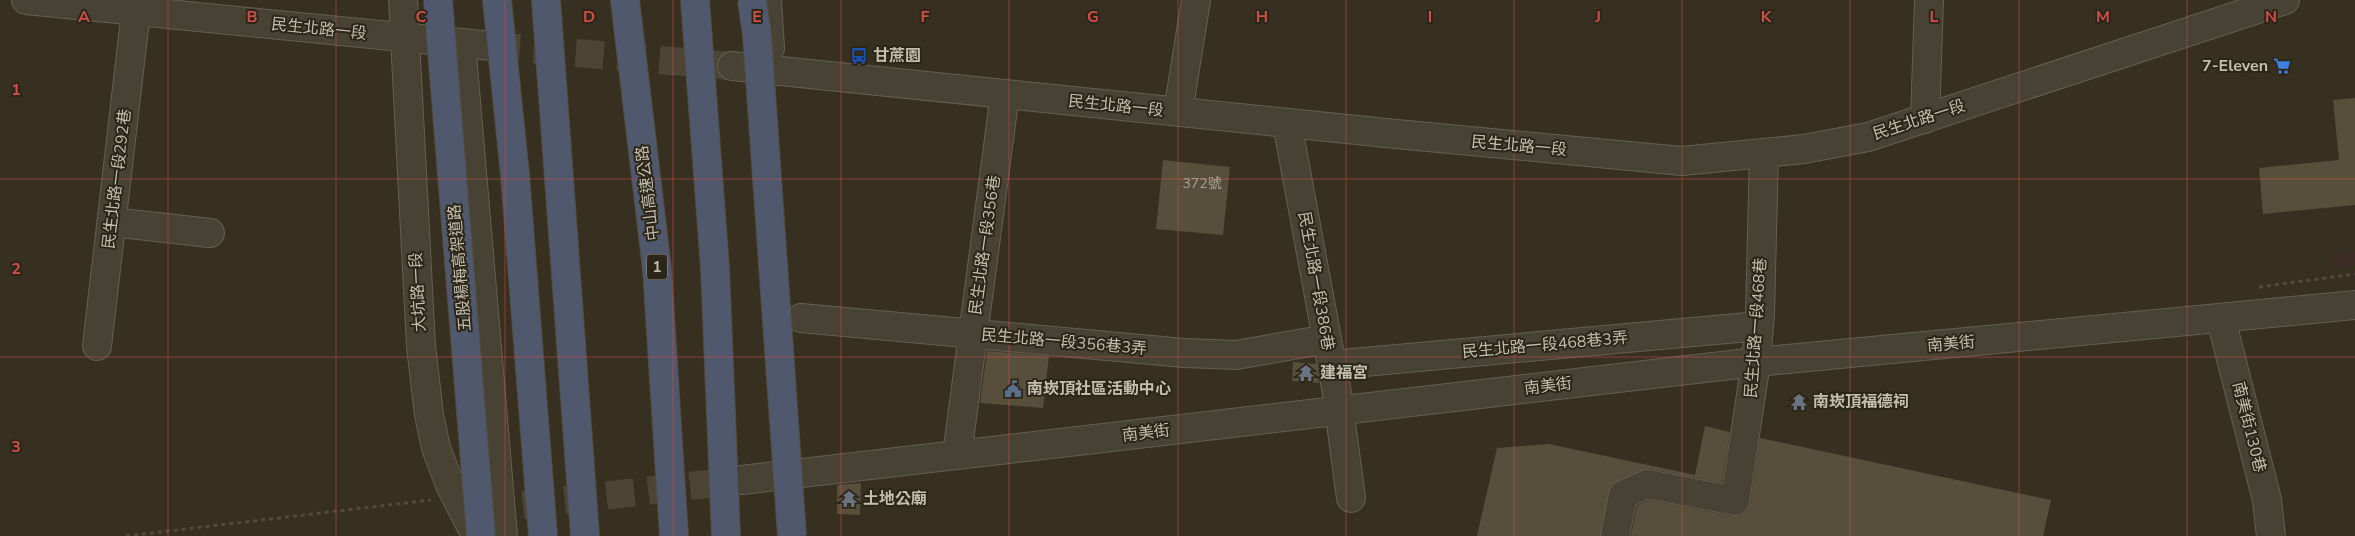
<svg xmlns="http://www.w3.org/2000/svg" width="2355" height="536" viewBox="0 0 2355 536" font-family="'Nunito Sans','Noto Sans TC',sans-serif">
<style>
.green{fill:#3e2b28}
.building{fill:#574f3c}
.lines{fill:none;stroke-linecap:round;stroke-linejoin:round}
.minor-tunnel{stroke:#4c4535;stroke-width:28;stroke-dasharray:28 14;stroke-linecap:butt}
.minor-casing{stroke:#655f51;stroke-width:30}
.highway-casing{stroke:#524c3e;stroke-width:30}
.path{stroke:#574741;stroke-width:3;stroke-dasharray:4 4;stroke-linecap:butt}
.minor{stroke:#474233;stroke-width:28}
.highway{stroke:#50586d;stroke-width:28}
.highway-bridge-casing{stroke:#524c3e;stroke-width:30;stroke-linecap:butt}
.highway-bridge{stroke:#50586d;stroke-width:28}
.grid{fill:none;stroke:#d24e4a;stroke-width:1;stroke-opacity:0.55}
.labels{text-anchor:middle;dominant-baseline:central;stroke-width:4;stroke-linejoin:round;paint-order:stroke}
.number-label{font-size:14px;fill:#a9a292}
.shield{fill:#2c2619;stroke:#969081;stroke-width:1}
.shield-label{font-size:15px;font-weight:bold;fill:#c4beae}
.street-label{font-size:16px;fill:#c4beae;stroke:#2c2619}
.poi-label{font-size:16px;font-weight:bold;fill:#c4beae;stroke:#2c2619;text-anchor:start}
.grid-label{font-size:16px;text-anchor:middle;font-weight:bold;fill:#d24e4a;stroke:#2c2619;stroke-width:4;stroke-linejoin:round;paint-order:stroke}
</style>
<rect width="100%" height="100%" fill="#373020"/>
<!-- green -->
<path class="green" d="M2355,253v12l-21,2 -1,-11z"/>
<!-- building -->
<path class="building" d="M2355,98v107l-92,9 -4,-46 80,-8 -6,-60z
M1163,160l67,7 -7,68 -67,-6z
M987,351l62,5 -6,52 -63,-5z
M1293,362l23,2 3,19 -27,-2z
M1705,426l25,6 -8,51 -72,-14 -9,1 -31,16 -10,50h-123l20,-88 52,-4 146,31z
M1760,438l291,62 -8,36h-412l6,-30 12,-6 83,16h8l7,-5 3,-8z
M861,483l-1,32 -23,-1v-29z"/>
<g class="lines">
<!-- minor-tunnel -->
<path class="minor-tunnel" d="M492,46l240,20
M523,505l219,-25"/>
<!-- minor casing -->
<g class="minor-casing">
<path id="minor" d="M26,0l466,46
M403,0l18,346 8,69 7,33 14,37 26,51
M767,0l3,48
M461,43l42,493
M732,66l654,67 296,28 122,-12 64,-12 417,-137
M1178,112l18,-112
M1925,119l4,-119
M1287,123l50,270 14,105
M112,222l98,11
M801,318l383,35 52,2 91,-16
M2221,319l46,181 4,36
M97,346l39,-335
M1331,365l428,-39
M957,455l48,-361
M742,480l1014,-118 599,-57
M1615,536l8,-41 24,-11 88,17 21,-139 4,-48 4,-161"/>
</g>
<!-- highway casing -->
<g class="highway-casing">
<path id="highway" d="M497,0l18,175 28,361
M546,0l39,536
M625,0l32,269 17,267
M695,0l20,268 11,268"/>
</g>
<!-- path -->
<path class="path" d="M2259,287l96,-13
M126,536l305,-36"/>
<!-- minor -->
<use href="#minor" class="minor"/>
<!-- highway -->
<use href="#highway" class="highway"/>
<!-- highway-bridge casing -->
<g class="highway-bridge-casing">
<path id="highway-bridge" d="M438,0l43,536
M752,0l5,35 35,501"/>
</g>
<!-- highway-bridge -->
<use href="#highway-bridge" class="highway-bridge"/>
</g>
<!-- grid -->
<path class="grid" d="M168,0v536M336,0v536M505,0v536M673,0v536M841,0v536M1009,0v536M1178,0v536M1346,0v536M1514,0v536M1682,0v536M1850,0v536M2019,0v536M2187,0v536M0,179h2355M0,357h2355"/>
<!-- icons -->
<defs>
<g id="bus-bare" transform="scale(1.35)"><path d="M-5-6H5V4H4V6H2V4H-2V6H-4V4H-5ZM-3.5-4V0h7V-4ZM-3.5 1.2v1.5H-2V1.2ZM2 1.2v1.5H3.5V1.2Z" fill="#1a4fb4" stroke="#2c2619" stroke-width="2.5" paint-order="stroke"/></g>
<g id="supermarket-bare" transform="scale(1.35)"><path d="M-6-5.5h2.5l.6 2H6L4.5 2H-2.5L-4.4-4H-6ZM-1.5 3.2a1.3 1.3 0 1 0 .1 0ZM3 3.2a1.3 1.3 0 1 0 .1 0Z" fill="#3f7fe0" stroke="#2c2619" stroke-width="2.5" paint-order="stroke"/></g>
<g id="temple-bare" transform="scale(1.35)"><path d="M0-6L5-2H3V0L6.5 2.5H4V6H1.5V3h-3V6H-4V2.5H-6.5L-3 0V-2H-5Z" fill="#6b7280" stroke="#2c2619" stroke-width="2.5" paint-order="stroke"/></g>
<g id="civic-bare" transform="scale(1.35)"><path d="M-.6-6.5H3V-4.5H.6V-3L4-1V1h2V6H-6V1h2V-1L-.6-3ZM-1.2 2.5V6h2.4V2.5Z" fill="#5c6f8a" stroke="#2c2619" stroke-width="2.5" paint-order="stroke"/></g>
</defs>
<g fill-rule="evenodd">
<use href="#bus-bare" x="859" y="56"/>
<use href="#supermarket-bare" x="2282" y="66"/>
<use href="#temple-bare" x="1306" y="373"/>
<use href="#civic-bare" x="1013" y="389"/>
<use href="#temple-bare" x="1799" y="402"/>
<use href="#temple-bare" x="849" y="499"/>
</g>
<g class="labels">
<!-- number labels -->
<g class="number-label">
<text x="1202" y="183">372號</text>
</g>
<!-- shield labels -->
<rect class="shield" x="647" y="254.5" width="20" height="25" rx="4"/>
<g class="shield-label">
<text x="657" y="267">1</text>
</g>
<!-- street labels -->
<g class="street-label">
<text transform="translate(319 29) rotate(6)">民生北路一段</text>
<text transform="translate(1116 106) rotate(6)">民生北路一段</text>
<text transform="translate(1919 120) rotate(-18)">民生北路一段</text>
<text transform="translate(1519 146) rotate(5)">民生北路一段</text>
<text transform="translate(117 179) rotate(-83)">民生北路一段292巷</text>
<text transform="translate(648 193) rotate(-97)">中山高速公路</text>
<text transform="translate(985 245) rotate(-82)">民生北路一段356巷</text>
<text transform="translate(460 268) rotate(-95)">五股楊梅高架道路</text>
<text transform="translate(1316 281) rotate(80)">民生北路一段386巷</text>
<text transform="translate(418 292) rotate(-93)">大坑路一段</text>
<text transform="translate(1756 328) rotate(-86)">民生北路一段468巷</text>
<text transform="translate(1064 342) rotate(5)">民生北路一段356巷3弄</text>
<text transform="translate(1951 344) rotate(-5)">南美街</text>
<text transform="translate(1545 345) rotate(-5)">民生北路一段468巷3弄</text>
<text transform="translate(1548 386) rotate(-7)">南美街</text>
<text transform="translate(2249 427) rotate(76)">南美街130巷</text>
<text transform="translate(1146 433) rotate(-7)">南美街</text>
</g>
<!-- poi labels -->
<g class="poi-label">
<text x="873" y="56">甘蔗園</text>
<text x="2268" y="66" text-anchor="end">7-Eleven</text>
<text x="1320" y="373">建福宮</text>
<text x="1027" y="389">南崁頂社區活動中心</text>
<text x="1813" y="402">南崁頂福德祠</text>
<text x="863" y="499">土地公廟</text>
</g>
</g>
<g class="grid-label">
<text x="84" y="22">A</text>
<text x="252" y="22">B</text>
<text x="421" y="22">C</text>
<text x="589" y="22">D</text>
<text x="757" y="22">E</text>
<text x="925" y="22">F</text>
<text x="1093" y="22">G</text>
<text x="1262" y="22">H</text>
<text x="1430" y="22">I</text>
<text x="1598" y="22">J</text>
<text x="1766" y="22">K</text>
<text x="1934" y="22">L</text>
<text x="2103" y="22">M</text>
<text x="2271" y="22">N</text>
<text x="16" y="95">1</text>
<text x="16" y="274">2</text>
<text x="16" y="452">3</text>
</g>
</svg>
